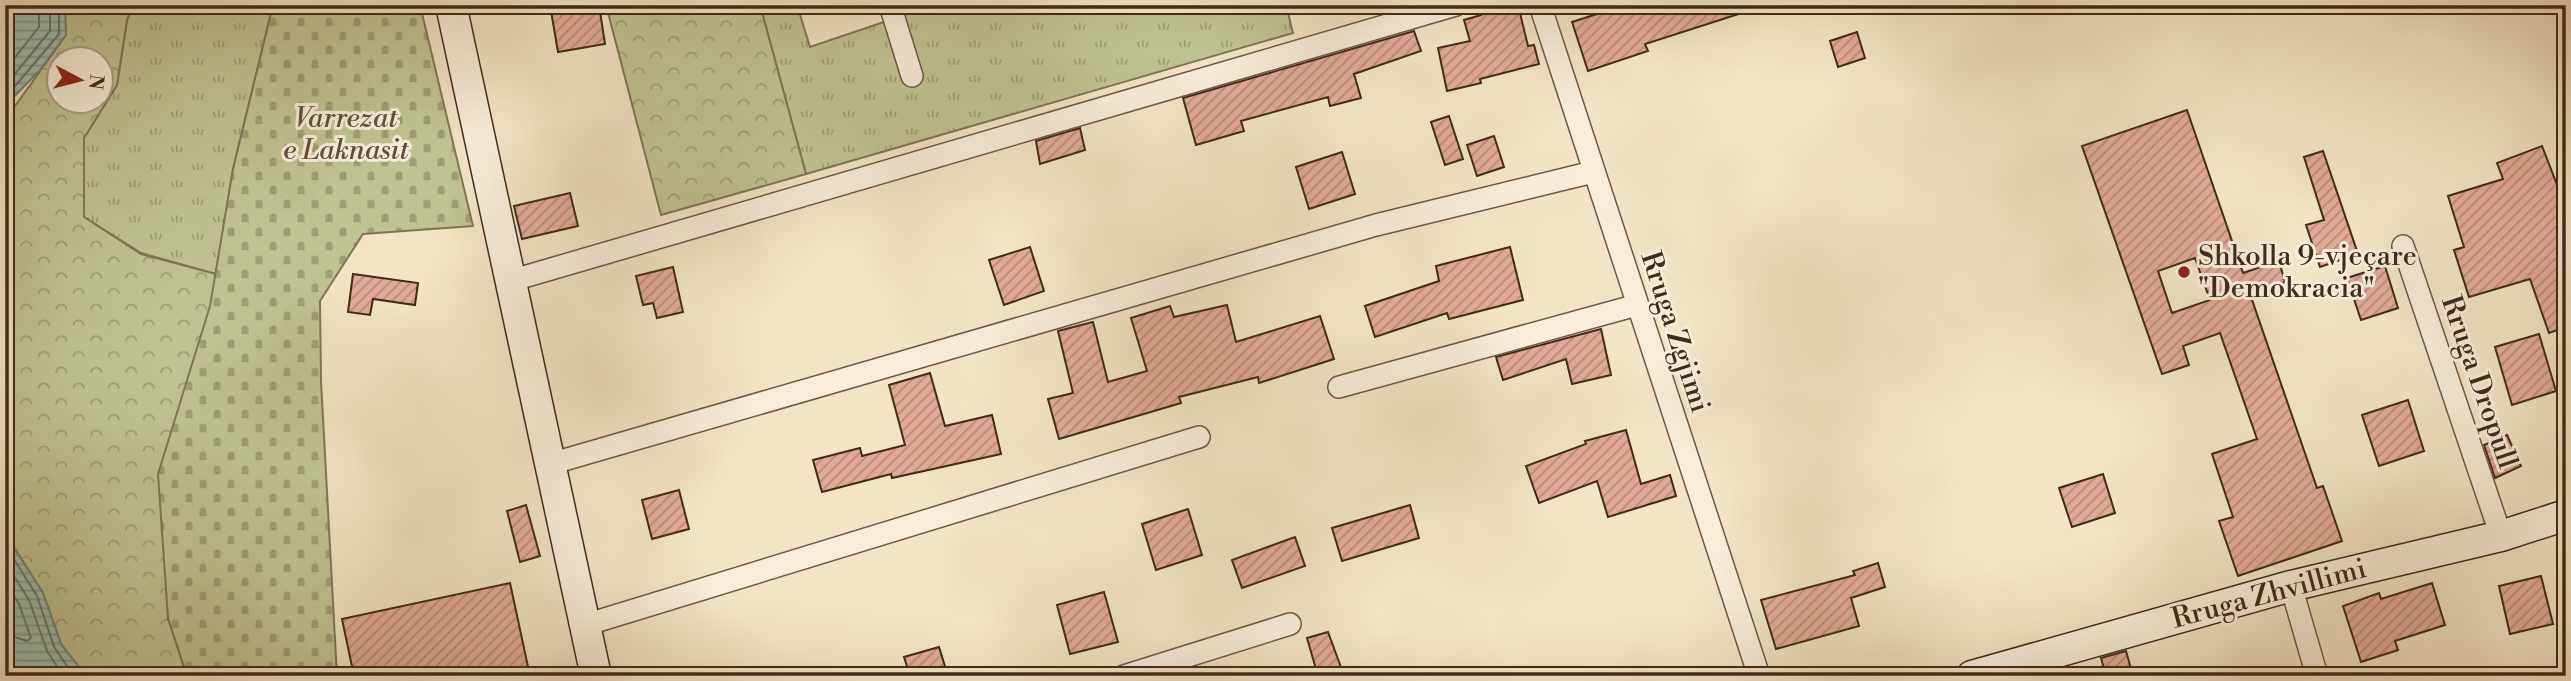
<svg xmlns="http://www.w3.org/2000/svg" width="2571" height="681" viewBox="0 0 2571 681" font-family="'Libre Bodoni',serif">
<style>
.grass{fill:url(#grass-tufts);stroke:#807656;stroke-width:2}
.forest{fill:url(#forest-crowns);stroke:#807656;stroke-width:2;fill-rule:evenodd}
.cemetery{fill:url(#cemetery-stones);stroke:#807656;stroke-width:2}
.water{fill:url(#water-rules);stroke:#778375;stroke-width:2}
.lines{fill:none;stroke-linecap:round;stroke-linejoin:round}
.shore{stroke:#6e7466;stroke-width:2}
.building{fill:url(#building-hatch);stroke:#402a1a;stroke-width:2;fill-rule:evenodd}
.street-casing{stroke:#6c5845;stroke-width:24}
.secondary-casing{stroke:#402a1a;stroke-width:33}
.street{stroke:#f7edd9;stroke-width:21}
.secondary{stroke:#f7edd9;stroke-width:30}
.poi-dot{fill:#8f2418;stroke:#f7edd9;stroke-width:2.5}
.labels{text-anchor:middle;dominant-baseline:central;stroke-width:6;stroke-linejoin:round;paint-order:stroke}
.park-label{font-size:28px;font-style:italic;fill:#605038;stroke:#f7edd9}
.poi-label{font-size:28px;fill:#402a1a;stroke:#f7edd9;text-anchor:start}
.street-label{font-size:28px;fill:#402a1a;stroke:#f7edd9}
</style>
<defs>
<pattern id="grass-tufts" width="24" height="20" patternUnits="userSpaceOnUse" patternTransform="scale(1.75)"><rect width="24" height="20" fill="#bfc391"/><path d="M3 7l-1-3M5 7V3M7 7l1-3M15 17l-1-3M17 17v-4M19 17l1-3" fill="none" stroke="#9d9f76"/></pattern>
<pattern id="forest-crowns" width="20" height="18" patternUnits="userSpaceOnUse" patternTransform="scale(1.75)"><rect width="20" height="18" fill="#bfc391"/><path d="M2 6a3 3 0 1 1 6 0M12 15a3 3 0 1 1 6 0" fill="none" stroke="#9d9f76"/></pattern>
<pattern id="cemetery-stones" width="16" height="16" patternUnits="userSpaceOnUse" patternTransform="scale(1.75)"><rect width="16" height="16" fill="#bfc391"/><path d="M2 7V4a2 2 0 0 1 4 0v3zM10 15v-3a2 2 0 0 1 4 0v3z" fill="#9d9f76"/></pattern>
<pattern id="water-rules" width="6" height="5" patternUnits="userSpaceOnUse" patternTransform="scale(1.75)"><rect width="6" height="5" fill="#9cbfb1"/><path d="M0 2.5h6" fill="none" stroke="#819b8f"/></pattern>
<pattern id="building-hatch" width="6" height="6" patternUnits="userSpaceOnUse" patternTransform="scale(1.75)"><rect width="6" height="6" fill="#e2a999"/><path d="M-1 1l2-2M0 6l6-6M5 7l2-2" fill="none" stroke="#b98a7c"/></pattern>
</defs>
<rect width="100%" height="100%" fill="#f2e4c5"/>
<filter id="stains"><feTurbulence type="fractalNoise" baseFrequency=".00286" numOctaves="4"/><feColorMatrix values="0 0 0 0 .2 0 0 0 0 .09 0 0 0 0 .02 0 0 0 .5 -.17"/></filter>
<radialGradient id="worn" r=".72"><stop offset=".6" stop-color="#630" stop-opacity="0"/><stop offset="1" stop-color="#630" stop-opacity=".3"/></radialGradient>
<!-- grass -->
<path class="grass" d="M133,5h140l-40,164 -17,105 -75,-21 -57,-36v-79l33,-53 10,-65z
M760,5h37l13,42 124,-42h352l7,28 -487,141z"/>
<!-- forest -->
<path class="forest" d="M65,5h68l-6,15 -10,65 -33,53v79l57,37 75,20 -48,344 19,58h-101l-25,-32 -18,-51 -38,-60v-413l61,-85zM60,60h42v42h-42z
M606,5h154l46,169 -145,41z"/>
<!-- cemetery -->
<path class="cemetery" d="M273,5h147l53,221 -110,8 -43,67 1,80 16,295h-150l-19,-58 -10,-144 52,-168 23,-137z"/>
<!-- water -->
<path class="water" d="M5,5h60l1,30 -27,36 -34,35z
M5,534l38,59 18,51 25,32 -71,-2 -10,-20z"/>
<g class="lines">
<!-- shore -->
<path class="shore" d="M5,70l34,-43v-22
M5,86l45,-55v-26
M5,98l54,-64v-29
M5,545l32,51 17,51 20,29
M5,562l24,38 18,51 16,25
M5,581l14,23 12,34 -4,3 -22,-7"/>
</g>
<!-- building -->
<path class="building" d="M550,5h49l6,39 -47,8z
M1491,5h27l10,41 6,-1 5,19 -59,15 1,4 -34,8 -9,-43 32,-7 -6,-21 17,-5 -2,-7z
M1625,5h125l1,5 -106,34 3,7 -60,20 -16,-49z
M1414,31l7,20 -67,23 7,24 -31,8 -2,-9 -87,24 3,10 -48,14 -13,-47z
M1857,32l8,26 -27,9 -8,-26z
M2187,110l56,163 36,-12 6,21 -35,12 67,194 6,-2 19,55 -104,35 -19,-55 14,-4 -21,-63 45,-15 -37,-106 -37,13 6,19 -27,9 -80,-228zM2195,258l15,42 -38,13 -14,-42z
M1449,116l14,43 -18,6 -14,-43z
M1080,128l5,22 -45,14 -4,-23z
M1494,136l10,31 -27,9 -10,-31z
M2542,146l24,62v119l-17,6 -19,-54 -61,18 -15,-47 10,-3 -16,-51 55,-17 -6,-16z
M2323,151l35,103 -38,13 -14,-42 18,-5 -20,-63z
M1342,152l13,42 -46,15 -13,-42z
M570,193l8,33 -56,13 -8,-33z
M1030,247l14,44 -40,14 -15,-45z
M1510,247l13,53 -74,19 -2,-6 -72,24 -10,-31 74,-25 -3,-15z
M2385,266l13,42 -37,12 -14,-42z
M673,267l10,45 -26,6 -4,-15 -10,2 -7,-29z
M353,274l65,9 -3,22 -42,-6 -3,16 -22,-3z
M1227,305l9,37 84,-26 14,43 -75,24 -1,-6 -79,20 2,6 -122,36 -11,-40 25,-6 -15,-62 35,-9 15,60 39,-11 -16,-53 39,-12 4,11z
M1601,329l10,46 -39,9 -6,-25 -63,21 -7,-23z
M2539,334l17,57 -44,14 -17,-58z
M930,373l15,53 47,-11 9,39 -109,24 -1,-4 -69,18 -9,-32 47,-12 2,8 43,-11 -16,-60z
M2408,400l16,51 -45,15 -17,-51z
M1626,430l15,54 29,-9 6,21 -68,21 -11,-36 -58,22 -13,-37 60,-22 -1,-3z
M2507,435l14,31 -26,12 -11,-33z
M2103,474l12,39 -43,14 -13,-39z
M679,490l10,39 -37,10 -10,-39z
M526,505l14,51 -20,6 -13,-51z
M1410,505l9,33 -77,23 -10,-33z
M1188,509l14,46 -46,15 -14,-46z
M1295,537l10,29 -63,22 -10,-28z
M1878,563l7,24 -34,11 8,28 -83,23 -15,-49 94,-25 -2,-4z
M2541,576l12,48 -43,10 -11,-48z
M510,583l20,93h-176l-12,-57z
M2432,583l13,42 -50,16 3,9 -37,12 -18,-56 36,-13 2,6z
M1104,592l14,50 -48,12 -13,-49z
M1328,632l14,38 -24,6 -11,-38z
M939,647l9,29h-38l-6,-19z
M2126,651l7,25h-27l-5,-18z"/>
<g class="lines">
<!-- street casing -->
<g class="street-casing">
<path id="street" d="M890,5l22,71
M1540,5l219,671
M2403,246l98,290
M510,281l946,-276
M1339,387l298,-82
M550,464l826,-239 217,-53
M2291,586l26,90
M585,625l614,-188
M1124,676l166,-52"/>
</g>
<!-- secondary casing -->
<g class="secondary-casing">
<path id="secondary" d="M451,5l145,671
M1972,676l319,-90 210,-50 65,-21"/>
</g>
<!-- street -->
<use href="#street" class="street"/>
<!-- secondary -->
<use href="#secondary" class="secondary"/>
</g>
<!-- markers -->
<circle class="poi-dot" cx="2184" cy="272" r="7"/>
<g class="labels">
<!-- park labels -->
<g class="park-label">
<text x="346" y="118">Varrezat<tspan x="346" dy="32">e Laknasit</tspan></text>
</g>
<!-- poi labels -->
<g class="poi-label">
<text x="2198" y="256">Shkolla 9-vjeçare<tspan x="2198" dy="32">"Demokracia"</tspan></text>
</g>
<!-- street labels -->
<g class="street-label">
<text transform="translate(1675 332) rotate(72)">Rruga Zgjimi</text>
<text transform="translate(2479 382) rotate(71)">Rruga Dropull</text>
<text transform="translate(2269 594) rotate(-15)">Rruga Zhvillimi</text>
</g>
</g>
<!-- margin -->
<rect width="2571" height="681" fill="none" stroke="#f2e4c5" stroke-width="28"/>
<rect x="7" y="7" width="2557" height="667" fill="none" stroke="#402a1a" stroke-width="3.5"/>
<rect x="14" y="14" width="2543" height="653" fill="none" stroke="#402a1a" stroke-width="2"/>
<!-- north arrow -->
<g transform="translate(80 80) rotate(97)"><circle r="33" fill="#f7edd9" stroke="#ae9f8d" stroke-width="2"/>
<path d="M0-5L12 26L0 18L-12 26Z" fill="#8f2418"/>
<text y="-10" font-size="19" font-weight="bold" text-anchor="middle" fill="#402a1a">N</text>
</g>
<rect width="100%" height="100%" filter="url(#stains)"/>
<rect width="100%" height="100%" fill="url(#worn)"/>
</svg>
